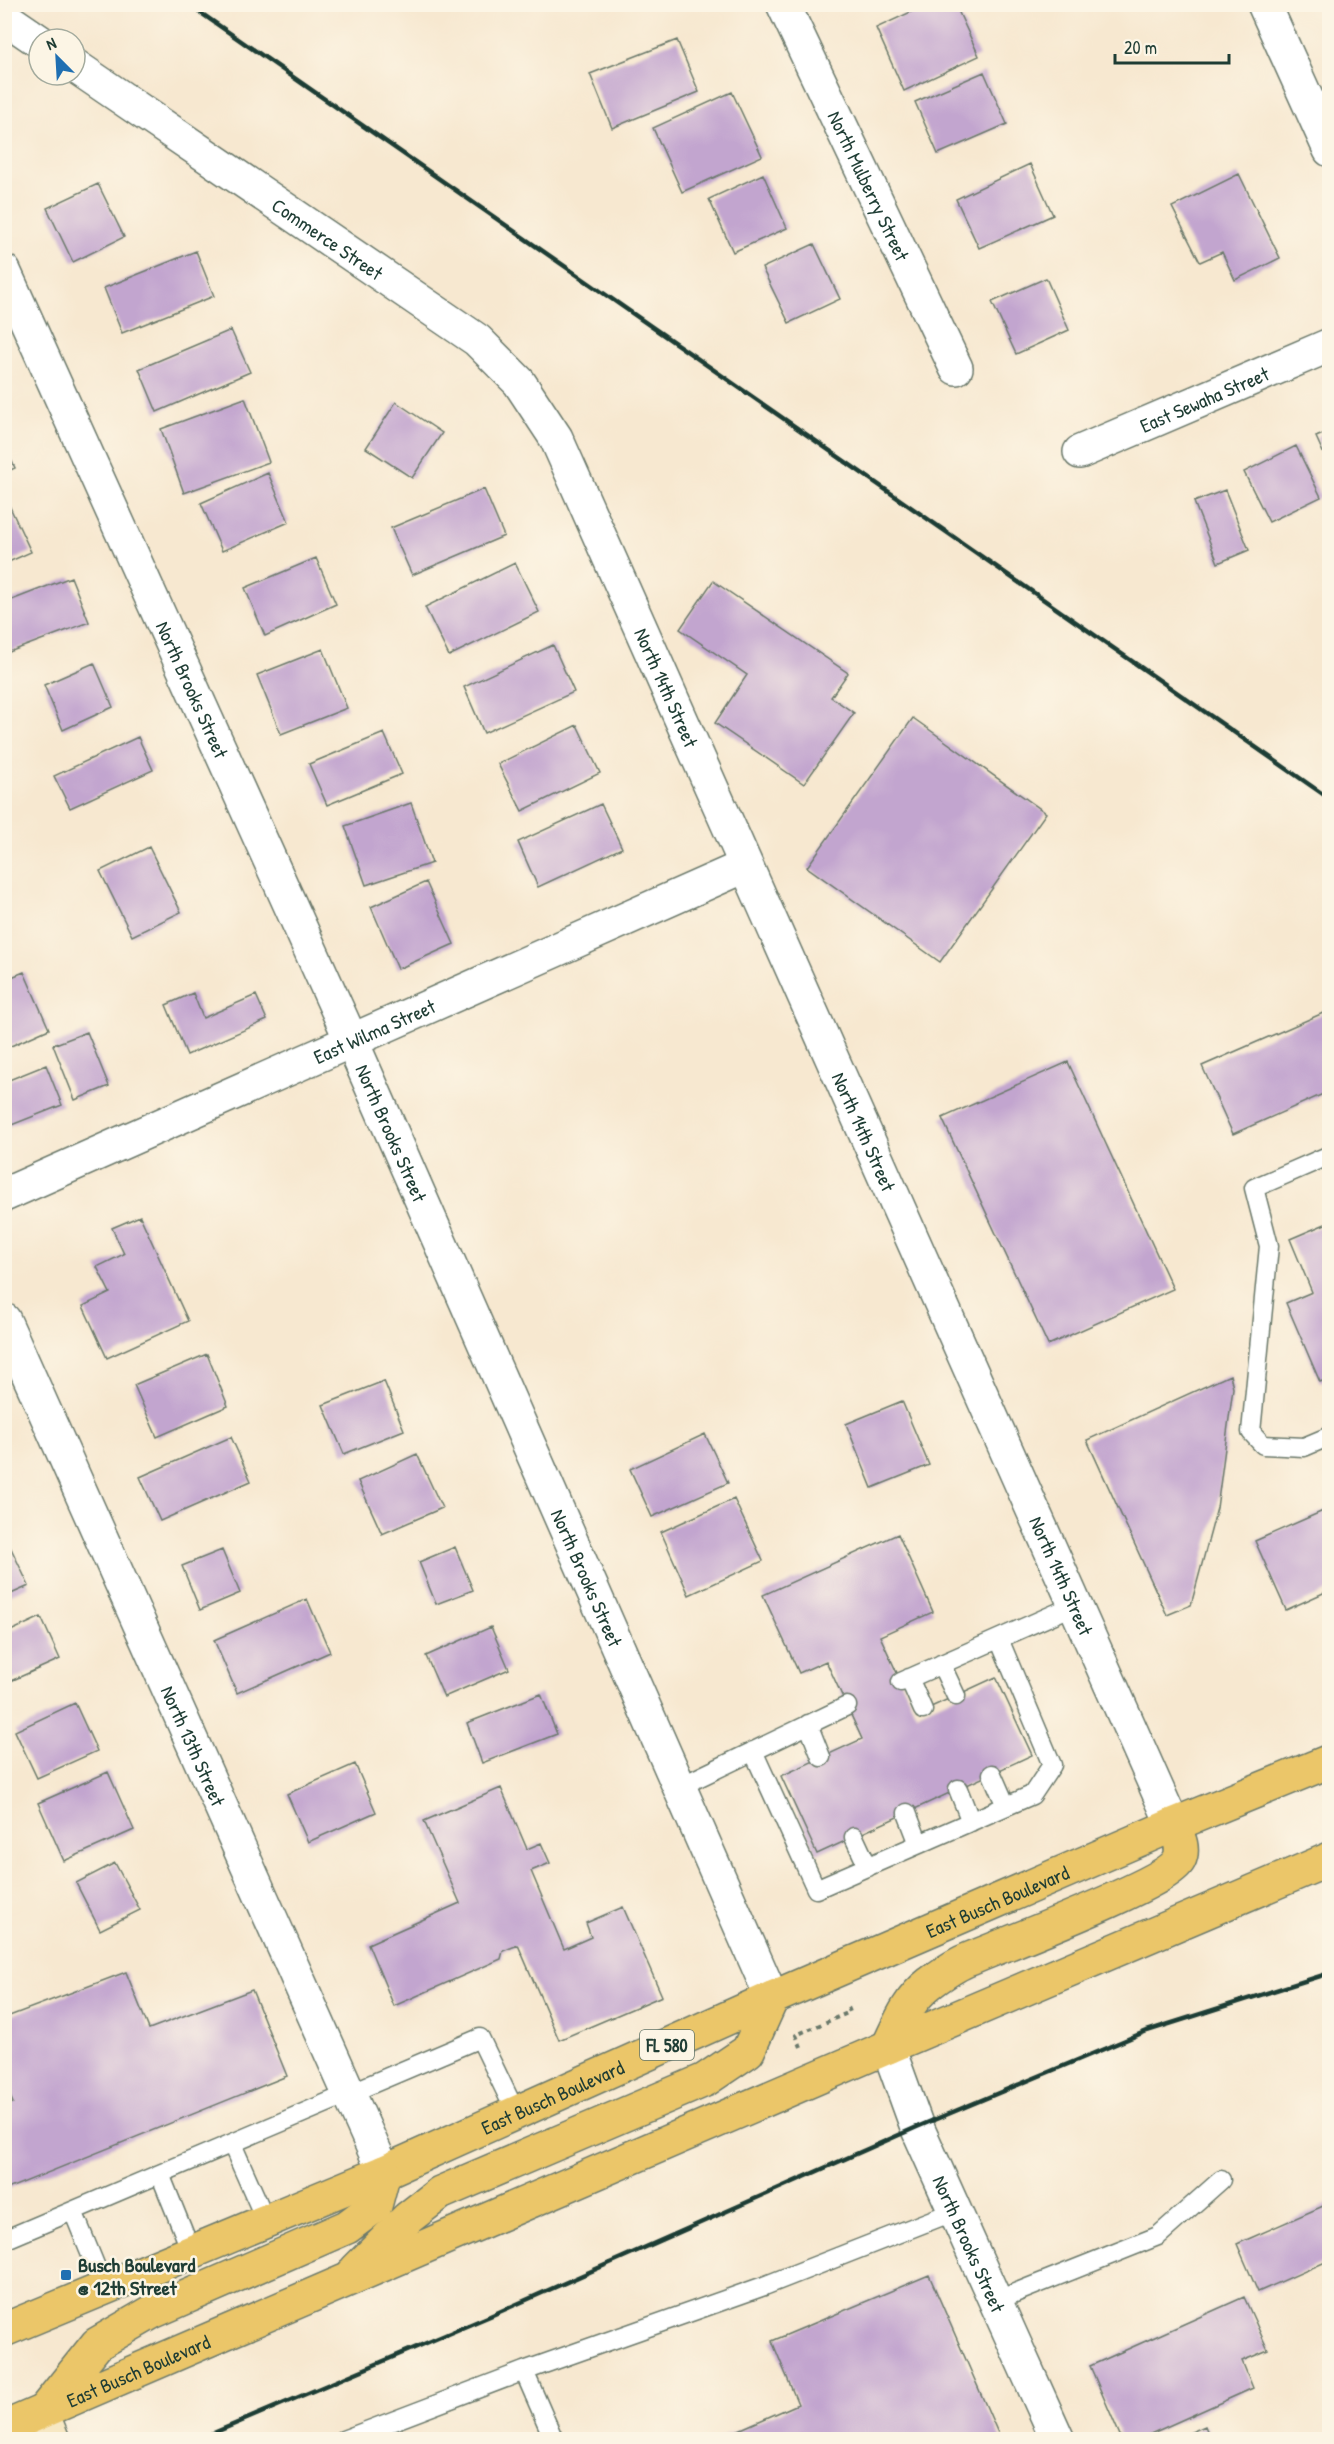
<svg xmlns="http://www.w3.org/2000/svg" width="1334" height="2444" viewBox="0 0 1334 2444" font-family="'Patrick Hand',sans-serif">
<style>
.building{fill:#c2a5cf}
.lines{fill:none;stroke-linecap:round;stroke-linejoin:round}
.lane-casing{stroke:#6b796b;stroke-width:21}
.street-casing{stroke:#6b796b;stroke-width:36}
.secondary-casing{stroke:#6b796b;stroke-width:36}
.primary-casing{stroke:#6b796b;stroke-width:36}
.path{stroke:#6b796b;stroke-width:4;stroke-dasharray:4.5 4.5;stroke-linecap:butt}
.lane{stroke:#fff;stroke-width:18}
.street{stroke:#fff;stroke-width:33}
.secondary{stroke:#f7e8c3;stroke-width:33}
.primary{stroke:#ebc669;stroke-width:33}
.rail{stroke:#1f3d34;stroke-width:4.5}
.poi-dot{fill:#1f6fb2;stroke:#fcf5e5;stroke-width:2}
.labels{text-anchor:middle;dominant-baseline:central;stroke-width:5;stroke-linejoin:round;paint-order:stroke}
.shield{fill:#fcf5e5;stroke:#617469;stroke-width:1.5}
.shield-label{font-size:18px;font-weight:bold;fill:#1f3d34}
.street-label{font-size:20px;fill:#1f3d34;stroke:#fcf5e5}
.poi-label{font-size:20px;font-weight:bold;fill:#1f3d34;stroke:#fcf5e5;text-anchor:start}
</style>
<rect width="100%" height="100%" fill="#fcf5e5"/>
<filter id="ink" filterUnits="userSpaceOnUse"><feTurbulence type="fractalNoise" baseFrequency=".0167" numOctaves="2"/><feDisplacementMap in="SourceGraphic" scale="12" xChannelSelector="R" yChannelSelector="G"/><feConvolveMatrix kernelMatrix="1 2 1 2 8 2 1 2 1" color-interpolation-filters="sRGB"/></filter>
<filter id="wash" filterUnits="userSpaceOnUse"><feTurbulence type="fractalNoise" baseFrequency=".008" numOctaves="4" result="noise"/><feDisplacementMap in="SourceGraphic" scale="24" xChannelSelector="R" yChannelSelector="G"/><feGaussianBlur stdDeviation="1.35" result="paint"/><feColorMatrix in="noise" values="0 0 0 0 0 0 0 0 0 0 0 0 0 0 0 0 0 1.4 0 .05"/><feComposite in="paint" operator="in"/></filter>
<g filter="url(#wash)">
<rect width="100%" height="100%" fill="#f7e8d0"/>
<g id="blocks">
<!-- building -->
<path class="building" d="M928,4h27l24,52 -75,35 -28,-63z
M677,40l22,52 -87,36 -22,-54z
M984,72l23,52 -69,30 -23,-52z
M732,92l30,64 -80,36 -29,-64z
M1030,164l23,51 -74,33 -23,-49z
M763,174l24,54 -54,24 -24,-53z
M1239,174l41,84 -45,22 -13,-28 -22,10 -28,-55z
M98,184l26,53 -51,25 -26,-54z
M814,244l26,55 -51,24 -27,-55z
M196,251l18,45 -92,37 -18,-45z
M1046,278l23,52 -53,24 -24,-52z
M231,330l19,42 -93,40 -18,-43z
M245,398l24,64 -85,31 -23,-64z
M396,402l46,31 -30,45 -46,-30z
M1330,431v37l-14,-31z
M4,445l11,23 -11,5z
M1296,446l25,51 -52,25 -25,-50z
M268,473l21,49 -67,29 -21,-48z
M484,489l20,47 -92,39 -21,-47z
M1225,490l24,60 -31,13 -24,-61z
M8,503l23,49 -27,12v-59z
M316,558l20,46 -71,32 -20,-48z
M515,563l24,49 -90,44 -24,-49z
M71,577l18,45 -85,32v-51z
M713,581l135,92 -17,24 23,16 -50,71 -89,-61 32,-48 -67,-46z
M553,645l21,47 -90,41 -20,-46z
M323,649l24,59 -66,26 -24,-59z
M94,663l19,44 -50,23 -19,-45z
M913,718l133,95 -106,149 -133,-95z
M577,725l23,48 -78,38 -24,-47z
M384,733l18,41 -75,31 -18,-41z
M138,737l15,33 -83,38 -16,-32z
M411,803l21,60 -66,22 -21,-59z
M601,804l21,44 -84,39 -20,-45z
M149,847l32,65 -49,24 -32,-65z
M426,882l28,62 -56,25 -27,-62z
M24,972l25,57 -45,20v-69z
M193,993l10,25 53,-23 11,25 -80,35 -21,-50z
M1330,1010v81l-97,43 -31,-68z
M87,1032l22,54 -34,14 -22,-55z
M1068,1062l105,227 -125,56 -106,-227z
M46,1065l16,40 -58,23v-46z
M140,1216l48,105 -81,37 -24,-52 27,-13 -13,-26 27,-13 -12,-26z
M1330,1222v156l-10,4 -34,-79 26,-11 -22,-53z
M207,1354l21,52 -71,31 -23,-52z
M1230,1375l3,13 -16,120 -26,97 -24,10 -80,-175z
M384,1381l20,49 -60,24 -21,-49z
M902,1401l27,64 -57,23 -26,-64z
M705,1434l23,49 -76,34 -22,-48z
M231,1437l20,44 -91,40 -20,-44z
M417,1454l25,54 -60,26 -24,-53z
M734,1499l29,62 -74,34 -28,-63z
M1330,1508v82l-44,20 -31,-69z
M898,1534l35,78 -53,24 36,78 80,-37 36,78 -215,99 -36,-78 81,-37 -36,-78 -27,12 -36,-78z
M8,1542l21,44 -25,11v-54z
M455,1547l18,43 -37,14 -17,-42z
M222,1550l18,43 -40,17 -18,-44z
M307,1599l23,53 -93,41 -23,-53z
M41,1617l19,42 -56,25v-50z
M491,1627l18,42 -65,28 -18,-41z
M541,1694l16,40 -75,29 -15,-40z
M75,1703l22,48 -60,27 -22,-47z
M355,1764l21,48 -68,30 -21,-48z
M108,1772l26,58 -70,31 -26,-58z
M501,1788l26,61 14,-6 9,20 -19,8 33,78 27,-12 -5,-14 37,-16 39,89 -103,44 -41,-95 -15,6 -2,8 -107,47 -26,-62 92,-41 -36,-82z
M115,1863l25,47 -40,20 -24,-47z
M126,1972l23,57 103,-39 35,86 -282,114v-83l8,-4 -9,-21v-64z
M1330,2203v57l-72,32 -21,-48z
M929,2275l72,165h-285l82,-36 -26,-63z
M1244,2297l24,53 -26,11 11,27 -116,52h-15l-32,-74z
M1205,2426l6,14h-38z"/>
</g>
</g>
<g filter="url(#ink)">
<use href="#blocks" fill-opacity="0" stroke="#6b796b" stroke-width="1.5"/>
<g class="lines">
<!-- lane casing -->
<g class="lane-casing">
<path id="lane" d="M1330,1155l-76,33 15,58 -18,186 12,13 41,2 26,-11
M941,1664l15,32
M909,1678l14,32
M901,1682l174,-77
M808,1724l13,33
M753,1751l63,138 216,-94 20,-30 -53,-126
M992,1774l14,32
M679,1787l168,-81
M958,1789l13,33
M907,1813l12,31
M854,1837l14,30
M232,2144l34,77
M160,2174l31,77
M73,2211l31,76
M4,2240l476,-202 36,75
M995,2301l163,-65 63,-56
M524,2371l30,69
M343,2440l181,-69 240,-85 191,-75"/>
</g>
<!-- street casing -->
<g class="street-casing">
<g id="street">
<path id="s1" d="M783,4l173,364"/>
<path d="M1264,4l66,146"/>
<path d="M4,17l35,24"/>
<path id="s2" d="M75,66l402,274 42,42 37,56 617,1387"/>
<path id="s3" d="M4,271l348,771 420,956"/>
<path id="s4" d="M1080,452l250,-107"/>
<path id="s5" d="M4,1195l741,-329"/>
<path id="s6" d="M4,1320l380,852"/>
<path id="s7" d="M888,2047l29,80 141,313"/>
</g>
</g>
<!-- secondary casing -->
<g class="secondary-casing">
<path id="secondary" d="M42,2413l11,27"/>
</g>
<!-- primary casing -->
<g class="primary-casing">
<g id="primary">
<path d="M888,2047c12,-25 20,-47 42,-64 11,-8 23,-17 35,-22 34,-15 202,-77 214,-101 6,-12 -1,-24 -6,-35"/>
<path d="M356,2270l52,-52 32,-25 265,-113 43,-29 24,-53"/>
<path id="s8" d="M4,2330l380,-158 388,-174 401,-173 157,-64"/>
<path d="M45,2409l52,-65 55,-32 195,-85 28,-21 9,-34"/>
<path id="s9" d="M4,2428l884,-381 442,-188"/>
</g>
</g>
<!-- path -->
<path class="path" d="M801,2047l-5,-12 54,-23 -3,-7
M7,2389l3,-25"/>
<!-- lane -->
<use href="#lane" class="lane"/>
<!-- street -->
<use href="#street" class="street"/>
<!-- secondary -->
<use href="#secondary" class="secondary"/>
<!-- primary -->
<use href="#primary" class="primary"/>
<!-- rail -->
<path class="rail" d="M188,4l1142,795
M197,2440l293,-124 427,-189 230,-96 183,-58"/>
</g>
</g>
<!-- markers -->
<rect class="poi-dot" x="60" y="2269" width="12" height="12" rx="3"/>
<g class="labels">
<!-- shield labels -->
<rect class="shield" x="640" y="2030" width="54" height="30" rx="4.5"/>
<g class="shield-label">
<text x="667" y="2045">FL 580</text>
</g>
<!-- street labels -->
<g class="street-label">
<text stroke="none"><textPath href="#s1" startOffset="201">North Mulberry Street</textPath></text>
<text stroke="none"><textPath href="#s2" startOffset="306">Commerce Street</textPath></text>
<text stroke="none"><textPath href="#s4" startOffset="135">East Sewaha Street</textPath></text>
<text stroke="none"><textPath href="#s2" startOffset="886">North 14th Street</textPath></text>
<text stroke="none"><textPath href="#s3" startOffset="459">North Brooks Street</textPath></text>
<text stroke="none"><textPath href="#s5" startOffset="405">East Wilma Street</textPath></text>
<text stroke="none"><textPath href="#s2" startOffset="1372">North 14th Street</textPath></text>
<text stroke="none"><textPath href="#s3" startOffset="945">North Brooks Street</textPath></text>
<text stroke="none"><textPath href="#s2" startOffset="1858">North 14th Street</textPath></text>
<text stroke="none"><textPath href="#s3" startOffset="1431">North Brooks Street</textPath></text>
<text stroke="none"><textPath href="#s6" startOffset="466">North 13th Street</textPath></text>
<text stroke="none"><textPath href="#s8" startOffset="1082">East Busch Boulevard</textPath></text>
<text stroke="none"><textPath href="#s8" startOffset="596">East Busch Boulevard</textPath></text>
<text stroke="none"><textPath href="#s7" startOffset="213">North Brooks Street</textPath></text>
<text stroke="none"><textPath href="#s9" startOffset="146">East Busch Boulevard</textPath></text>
</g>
<!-- poi labels -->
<g class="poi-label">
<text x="78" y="2264">Busch Boulevard<tspan x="78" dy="23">@ 12th Street</tspan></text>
</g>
</g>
<!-- margin -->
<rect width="1334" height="2444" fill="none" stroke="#fcf5e5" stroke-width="24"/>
<!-- north arrow -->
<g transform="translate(57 57) rotate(336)"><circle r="28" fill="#fcf5e5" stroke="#a4ab9e" stroke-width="1.5"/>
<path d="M0-4.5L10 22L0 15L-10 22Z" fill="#1f6fb2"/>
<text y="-9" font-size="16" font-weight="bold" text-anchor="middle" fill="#1f3d34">N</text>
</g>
<!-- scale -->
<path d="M1115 54v9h114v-9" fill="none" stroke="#1f3d34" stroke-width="3"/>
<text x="1124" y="54" font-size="18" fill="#1f3d34" stroke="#fcf5e5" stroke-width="4.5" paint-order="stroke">20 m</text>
</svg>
